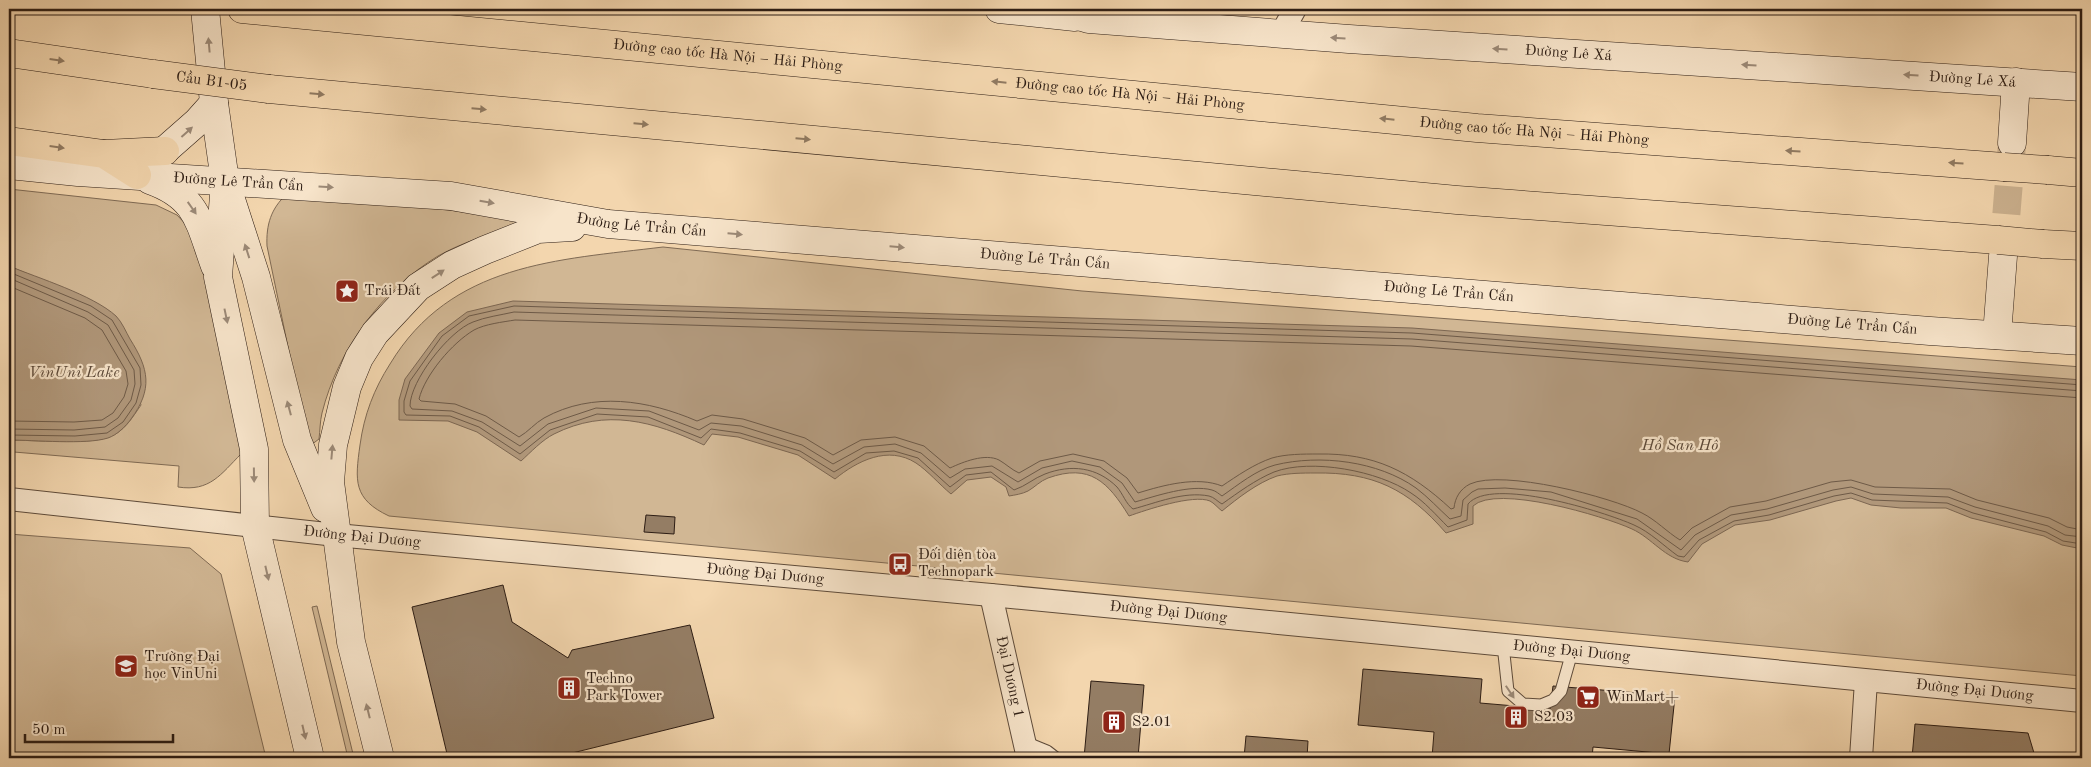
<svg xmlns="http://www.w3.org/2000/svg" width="2091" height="767" viewBox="0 0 2091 767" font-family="'Old Standard TT',serif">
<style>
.green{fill:#d1b794;stroke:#7f6a54}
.water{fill:#b0977a;stroke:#7c6651}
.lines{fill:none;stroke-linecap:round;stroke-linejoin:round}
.shore{stroke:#6e5a47;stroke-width:1}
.building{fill:#947d64;stroke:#2d1d14}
.secondary-tunnel{stroke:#cbb18f;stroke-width:28;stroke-dasharray:28 14;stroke-linecap:butt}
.service-casing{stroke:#5e4b3a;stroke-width:13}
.minor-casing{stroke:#5e4b3a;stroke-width:24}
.secondary-casing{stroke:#2d1d14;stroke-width:29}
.motorway-casing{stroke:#2d1d14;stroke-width:29}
.service{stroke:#f7e4ca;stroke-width:11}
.minor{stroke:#f7e4ca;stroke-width:22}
.secondary{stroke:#f7e4ca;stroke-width:28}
.motorway{stroke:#f3d6ae;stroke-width:28}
.motorway-bridge-casing{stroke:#2d1d14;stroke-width:29;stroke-linecap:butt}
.motorway-bridge{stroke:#f3d6ae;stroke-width:28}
.oneway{fill:#9c8a78}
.oneway2{fill:#907a61}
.labels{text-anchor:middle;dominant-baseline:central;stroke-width:4.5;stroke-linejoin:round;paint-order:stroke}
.street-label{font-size:15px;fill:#2d1d14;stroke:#f7e4ca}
.poi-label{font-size:15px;fill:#2d1d14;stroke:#f7e4ca;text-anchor:start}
.water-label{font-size:16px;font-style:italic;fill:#5b4838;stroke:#f7e4ca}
</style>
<rect width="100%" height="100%" fill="#f3d6ae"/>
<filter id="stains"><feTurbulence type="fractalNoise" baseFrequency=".004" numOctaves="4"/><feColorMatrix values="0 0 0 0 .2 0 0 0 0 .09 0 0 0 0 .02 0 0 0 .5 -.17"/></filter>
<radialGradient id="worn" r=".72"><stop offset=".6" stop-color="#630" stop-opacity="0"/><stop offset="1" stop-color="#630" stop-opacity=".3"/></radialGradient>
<!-- green -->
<path class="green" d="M9,189l147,16 21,10 27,29 37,210c-20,20 -31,38 -63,33l1,-21 -165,-14 -2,22h-3v-34c22,0 81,5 100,-3 15,-5 23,-19 32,-32l-25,-88 -22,-15 -85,-36z
M287,194l46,2 181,22 3,8c-27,8 -54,16 -79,30 -56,34 -100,93 -116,157 -2,8 -2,18 -3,26l-8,6 -3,-2 -41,-197c-1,-21 4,-38 20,-52z
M663,247l419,44 1000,76v309l-1693,-160c-36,-17 -34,-35 -29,-71 4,-30 14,-56 30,-81 61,-101 167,-104 273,-117z
M9,534l181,14 31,26 45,184h-257z
M317,606l37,152h-6l-36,-151z"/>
<!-- water -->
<path class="water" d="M9,266c29,12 84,29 107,50 6,6 10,16 14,23 19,30 23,50 1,80 -5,7 -14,16 -23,19 -22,7 -74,2 -99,2z
M513,301l899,27 670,52v169l-20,-4 -18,-9 -73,-18 -25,-10h-45l-30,-3 -20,-7 -15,3 -66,19 -35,5 -33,19 -14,18c-23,-3 -36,-24 -56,-33 -28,-13 -136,-45 -159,-23v18l-27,9c-38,-44 -73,-61 -131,-60 -12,0 -26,0 -38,3 -20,7 -39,22 -55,35 -4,-3 -8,-8 -12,-10 -17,-7 -64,9 -81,15 -21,-34 -39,-53 -81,-38 -8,3 -13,9 -20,13 -6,3 -13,4 -19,5l-3,-9 -15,-10 -24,3 -16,14c-12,-10 -23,-23 -35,-31 -28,-18 -59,-2 -81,16l-37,-24 -60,-18 -26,-3 -8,11c-51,-24 -98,-37 -150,-11 -12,6 -23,18 -33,27l-44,-29 -29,-11 -49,-1v-20l6,-21 34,-46 28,-21z"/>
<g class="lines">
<!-- shore -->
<path class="shore" d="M9,272l82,34 21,14 28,48 1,17 -5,18 -13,19 -16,11 -32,3 -66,-1
M9,278l79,34 20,13 26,45 1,14 -4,16 -13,18 -13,9 -31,3 -65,-1
M9,286l76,32 17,12 24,41 2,13 -4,13 -11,16 -11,7 -28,2 -65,-1
M2082,385l-670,-52 -898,-27 -45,10 -27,20 -32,45 -6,20v11l2,3 44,1 29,11 41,27 30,-24 47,-16 51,3 53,21 10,-9 29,4 60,18 34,21 32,-19 28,-2 24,7 32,29 16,-12 25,-3 23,18c12,-4 20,-12 31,-16 26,-10 52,-7 72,13 6,7 9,17 16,22 23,-6 51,-18 76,-13 5,1 9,6 13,8 17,-12 33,-24 52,-32 37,-14 105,-1 137,21 14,9 25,22 37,34l19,-7 1,-16c23,-28 137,8 166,21 16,7 30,21 44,31l6,1 15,-17 35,-19 35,-6 65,-19 17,-3 21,7 75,3 26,10 73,19 17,9 19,3
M2082,391l-670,-52 -898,-27c-13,3 -29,5 -41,10 -24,9 -63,59 -63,84l2,3 40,2 30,11 38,24 28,-22 48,-16 53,3 50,19 12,-7 30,3 61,19 31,19 31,-17 31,-3 26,9 29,25 15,-9 27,-3 26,16 24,-14 30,-7 28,6 22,16 13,19c21,-6 56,-18 77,-12 4,1 7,4 10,6 16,-11 34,-26 53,-31 45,-11 103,-4 141,23 12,9 23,21 34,31l11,-3 2,-16 9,-8 6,-3 27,-1 46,4 86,27 44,31 14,-15 36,-20 36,-6 66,-19 18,-3 22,7 75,3 27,10 73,19 17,9 17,2
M2082,398l-671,-52 -896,-26c-12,2 -30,4 -41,10 -22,13 -49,45 -55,69l2,2 34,3 31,12 33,21c9,-5 16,-14 25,-19 49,-27 104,-18 153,3l15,-6 31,4 62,19 28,17 28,-15 34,-3 29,9 26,22c13,-6 35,-15 49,-8 7,4 13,10 20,13l21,-12 33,-7 31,7 23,17 11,15c26,-8 59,-17 84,-7 15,-10 32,-22 50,-28 14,-4 31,-4 46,-4 56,-1 92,17 133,55l3,-1c1,-10 6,-19 16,-24 32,-15 142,13 172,29 14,7 25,19 38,27l12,-12 38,-21 36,-6 65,-19 20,-2 24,7 75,2 27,11 72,18 18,9 15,3"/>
</g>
<!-- building -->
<path class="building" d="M646,515l29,2 -1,17 -30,-2z
M503,585l9,37 56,36 4,-8 118,-25 24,93 -162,40h-104l-36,-151z
M1363,669l119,10 -2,24 70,6 3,-23 122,10 -6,58 -76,-7 -1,11h-160l2,-26 -76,-7z
M1091,681l53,4 -6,73h-54z
M1915,724l113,9 6,20 48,5h-170z
M1246,736l62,5 -1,17h-63z"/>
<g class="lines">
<!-- secondary-tunnel -->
<path class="secondary-tunnel" d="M2003,256l9,-112"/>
<!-- service casing -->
<g class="service-casing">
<path id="service" d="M1503,645l5,46 15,13 18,1 12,-5 8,-9 11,-39
M1025,742l22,9 9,7"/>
</g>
<!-- minor casing -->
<g class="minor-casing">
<g id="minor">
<path d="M1281,34l14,-25"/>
<path id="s1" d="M9,499l327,36 655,60 1091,106"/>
<path id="s2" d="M991,595l37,163"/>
<path d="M1861,758l5,-77"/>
</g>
</g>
<!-- secondary casing -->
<g class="secondary-casing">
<g id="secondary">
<path d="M205,9l9,94 11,78 31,96 41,163 28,68"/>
<path d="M999,9l76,8"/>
<path id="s3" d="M1056,9l33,10 260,20 733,48"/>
<path d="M2012,143l4,-61"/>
<path id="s4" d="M9,165l69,7 373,24 157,28 1322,107 152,10"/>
<path d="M147,166l50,-44 17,-19"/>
<path d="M150,180c48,17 49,42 65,86"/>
<path d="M225,181l-7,96 36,172 1,77 55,232"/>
<path d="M1997,335l6,-79"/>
<path d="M380,758l-29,-116 -21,-160 3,-37 14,-58 12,-29 16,-25 43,-46 34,-22 33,-15 53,-21 34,-2"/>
</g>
</g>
<!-- motorway casing -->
<g class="motorway-casing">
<g id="motorway">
<path id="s5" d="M242,9l1235,119 527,39"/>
<path d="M9,53l144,21"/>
<path d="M269,89l1188,111 541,40"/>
<path d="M9,141l95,13 33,21"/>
<path d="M104,154l61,-3"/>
<path d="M2048,170l34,3"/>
<path d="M2043,244l39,2"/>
</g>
</g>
<!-- service -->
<use href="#service" class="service"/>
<!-- minor -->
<use href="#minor" class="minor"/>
<!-- secondary -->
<use href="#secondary" class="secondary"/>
<!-- motorway -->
<use href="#motorway" class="motorway"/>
<!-- motorway-bridge casing -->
<g class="motorway-bridge-casing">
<g id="motorway-bridge">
<path id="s6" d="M153,74l116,15"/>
<path d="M2004,167l44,3"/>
<path d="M1998,240l45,4"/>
</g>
</g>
<!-- motorway-bridge -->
<use href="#motorway-bridge" class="motorway-bridge"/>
</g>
<!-- one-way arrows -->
<defs><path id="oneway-solid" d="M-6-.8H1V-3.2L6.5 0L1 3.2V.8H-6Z" transform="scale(1.25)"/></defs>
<g class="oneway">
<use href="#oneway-solid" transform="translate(1338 38) rotate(-176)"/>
<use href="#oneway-solid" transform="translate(209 45) rotate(-95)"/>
<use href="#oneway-solid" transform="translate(1500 49) rotate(-176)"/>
<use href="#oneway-solid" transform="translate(1749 65) rotate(-176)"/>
<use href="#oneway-solid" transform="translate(1911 75) rotate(-176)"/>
<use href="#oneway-solid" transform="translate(187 132) rotate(-42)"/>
<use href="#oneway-solid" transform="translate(326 187) rotate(4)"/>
<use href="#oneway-solid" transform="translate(487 202) rotate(10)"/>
<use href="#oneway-solid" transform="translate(192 208) rotate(55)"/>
<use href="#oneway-solid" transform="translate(735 234) rotate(5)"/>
<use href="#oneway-solid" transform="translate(897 247) rotate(5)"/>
<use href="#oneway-solid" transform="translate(247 251) rotate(-108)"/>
<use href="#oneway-solid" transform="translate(438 274) rotate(-33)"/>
<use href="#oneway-solid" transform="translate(226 316) rotate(78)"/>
<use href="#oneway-solid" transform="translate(289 408) rotate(-105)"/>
<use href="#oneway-solid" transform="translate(332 452) rotate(-85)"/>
<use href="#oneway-solid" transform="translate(254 475) rotate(89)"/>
<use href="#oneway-solid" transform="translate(267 573) rotate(77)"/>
<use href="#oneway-solid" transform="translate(1510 692) rotate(56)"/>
<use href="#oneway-solid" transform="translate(368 711) rotate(-104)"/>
<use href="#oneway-solid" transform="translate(304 732) rotate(77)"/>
</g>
<g class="oneway2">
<use href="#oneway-solid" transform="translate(57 60) rotate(8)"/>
<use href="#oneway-solid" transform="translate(999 82) rotate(-174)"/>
<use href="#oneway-solid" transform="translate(317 94) rotate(5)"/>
<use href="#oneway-solid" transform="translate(479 109) rotate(5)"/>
<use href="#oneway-solid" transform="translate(1387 119) rotate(-174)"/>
<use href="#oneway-solid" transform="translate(641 124) rotate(5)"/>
<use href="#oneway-solid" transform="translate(803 139) rotate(5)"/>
<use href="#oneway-solid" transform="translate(57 147) rotate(8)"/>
<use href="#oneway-solid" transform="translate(1793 151) rotate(-176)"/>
<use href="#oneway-solid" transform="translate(1956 163) rotate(-176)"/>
</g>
<!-- icons -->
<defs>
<g id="sight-square" transform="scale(1.25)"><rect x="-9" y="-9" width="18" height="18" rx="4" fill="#8f2418" stroke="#f7e4ca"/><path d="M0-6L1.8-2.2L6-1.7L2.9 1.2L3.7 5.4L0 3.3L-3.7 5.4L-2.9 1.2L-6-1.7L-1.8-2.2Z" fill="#fff"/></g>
<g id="bus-square" transform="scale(1.25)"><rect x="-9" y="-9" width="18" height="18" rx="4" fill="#8f2418" stroke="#f7e4ca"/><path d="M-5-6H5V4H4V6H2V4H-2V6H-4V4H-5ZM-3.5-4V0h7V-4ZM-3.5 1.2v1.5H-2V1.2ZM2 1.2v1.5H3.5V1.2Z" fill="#fff"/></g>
<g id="university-square" transform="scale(1.25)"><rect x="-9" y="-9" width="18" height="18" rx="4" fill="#8f2418" stroke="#f7e4ca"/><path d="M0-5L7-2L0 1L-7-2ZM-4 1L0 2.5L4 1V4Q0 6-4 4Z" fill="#fff"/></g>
<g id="building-square" transform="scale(1.25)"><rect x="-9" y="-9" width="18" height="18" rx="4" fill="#8f2418" stroke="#f7e4ca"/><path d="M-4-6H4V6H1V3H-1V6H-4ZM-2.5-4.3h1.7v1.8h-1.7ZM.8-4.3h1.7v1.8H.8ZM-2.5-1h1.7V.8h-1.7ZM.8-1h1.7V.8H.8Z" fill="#fff"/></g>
<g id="supermarket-square" transform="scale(1.25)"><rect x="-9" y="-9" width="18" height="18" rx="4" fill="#8f2418" stroke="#f7e4ca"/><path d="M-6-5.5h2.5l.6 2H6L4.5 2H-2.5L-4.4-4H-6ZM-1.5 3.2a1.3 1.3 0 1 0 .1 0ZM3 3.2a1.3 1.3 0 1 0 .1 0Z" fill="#fff"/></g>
</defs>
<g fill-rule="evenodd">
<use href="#sight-square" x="347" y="291"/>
<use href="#bus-square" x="900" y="564"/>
<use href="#university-square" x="126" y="666"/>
<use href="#building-square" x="569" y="688"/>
<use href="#supermarket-square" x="1588" y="697"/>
<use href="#building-square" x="1516" y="717"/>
<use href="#building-square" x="1114" y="722"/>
</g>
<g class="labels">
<!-- street labels -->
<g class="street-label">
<text stroke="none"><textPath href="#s3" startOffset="515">Đường Lê Xá</textPath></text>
<text stroke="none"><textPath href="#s5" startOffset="488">Đường cao tốc Hà Nội – Hải Phòng</textPath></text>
<text stroke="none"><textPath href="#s3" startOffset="920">Đường Lê Xá</textPath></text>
<text stroke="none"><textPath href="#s6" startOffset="59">Cầu B1-05</textPath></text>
<text stroke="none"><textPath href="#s5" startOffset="892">Đường cao tốc Hà Nội – Hải Phòng</textPath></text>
<text stroke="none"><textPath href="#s5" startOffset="1298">Đường cao tốc Hà Nội – Hải Phòng</textPath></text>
<text stroke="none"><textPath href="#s4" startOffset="230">Đường Lê Trần Cẩn</textPath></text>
<text stroke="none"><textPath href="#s4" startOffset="636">Đường Lê Trần Cẩn</textPath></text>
<text stroke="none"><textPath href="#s4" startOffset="1041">Đường Lê Trần Cẩn</textPath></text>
<text stroke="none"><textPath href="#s4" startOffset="1446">Đường Lê Trần Cẩn</textPath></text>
<text stroke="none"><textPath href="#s4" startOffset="1851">Đường Lê Trần Cẩn</textPath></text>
<text stroke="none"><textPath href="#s1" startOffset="355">Đường Đại Dương</textPath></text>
<text stroke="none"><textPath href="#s1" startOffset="760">Đường Đại Dương</textPath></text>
<text stroke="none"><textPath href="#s1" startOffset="1165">Đường Đại Dương</textPath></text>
<text stroke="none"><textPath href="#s1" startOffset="1570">Đường Đại Dương</textPath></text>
<text stroke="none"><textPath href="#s2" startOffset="84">Đại Dương 1</textPath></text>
<text stroke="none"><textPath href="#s1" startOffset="1975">Đường Đại Dương</textPath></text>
</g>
<!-- poi labels -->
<g class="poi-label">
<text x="364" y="291">Trái Đất</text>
<text x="918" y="555">Đối diện tòa<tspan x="918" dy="17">Technopark</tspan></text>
<text x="144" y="657">Trường Đại<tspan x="144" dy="17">học VinUni</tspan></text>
<text x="586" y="679">Techno<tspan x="586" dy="17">Park Tower</tspan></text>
<text x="1606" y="697">WinMart+</text>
<text x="1534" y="717">S2.03</text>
<text x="1132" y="722">S2.01</text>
</g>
<!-- water labels -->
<g class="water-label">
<text x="74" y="373">VinUni Lake</text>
<text x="1680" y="446">Hồ San Hô</text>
</g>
</g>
<!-- margin -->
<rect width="2091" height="767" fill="none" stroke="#f3d6ae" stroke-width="30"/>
<rect x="10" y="10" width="2071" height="747" fill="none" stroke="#2d1d14" stroke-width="2.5"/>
<rect x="15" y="15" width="2061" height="737" fill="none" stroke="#2d1d14"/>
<!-- scale -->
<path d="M25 734v8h148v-8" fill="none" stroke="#2d1d14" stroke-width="2.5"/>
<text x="32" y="734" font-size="15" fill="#2d1d14" stroke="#f7e4ca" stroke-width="4" paint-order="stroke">50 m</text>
<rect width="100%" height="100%" filter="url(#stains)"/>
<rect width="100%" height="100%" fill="url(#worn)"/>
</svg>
